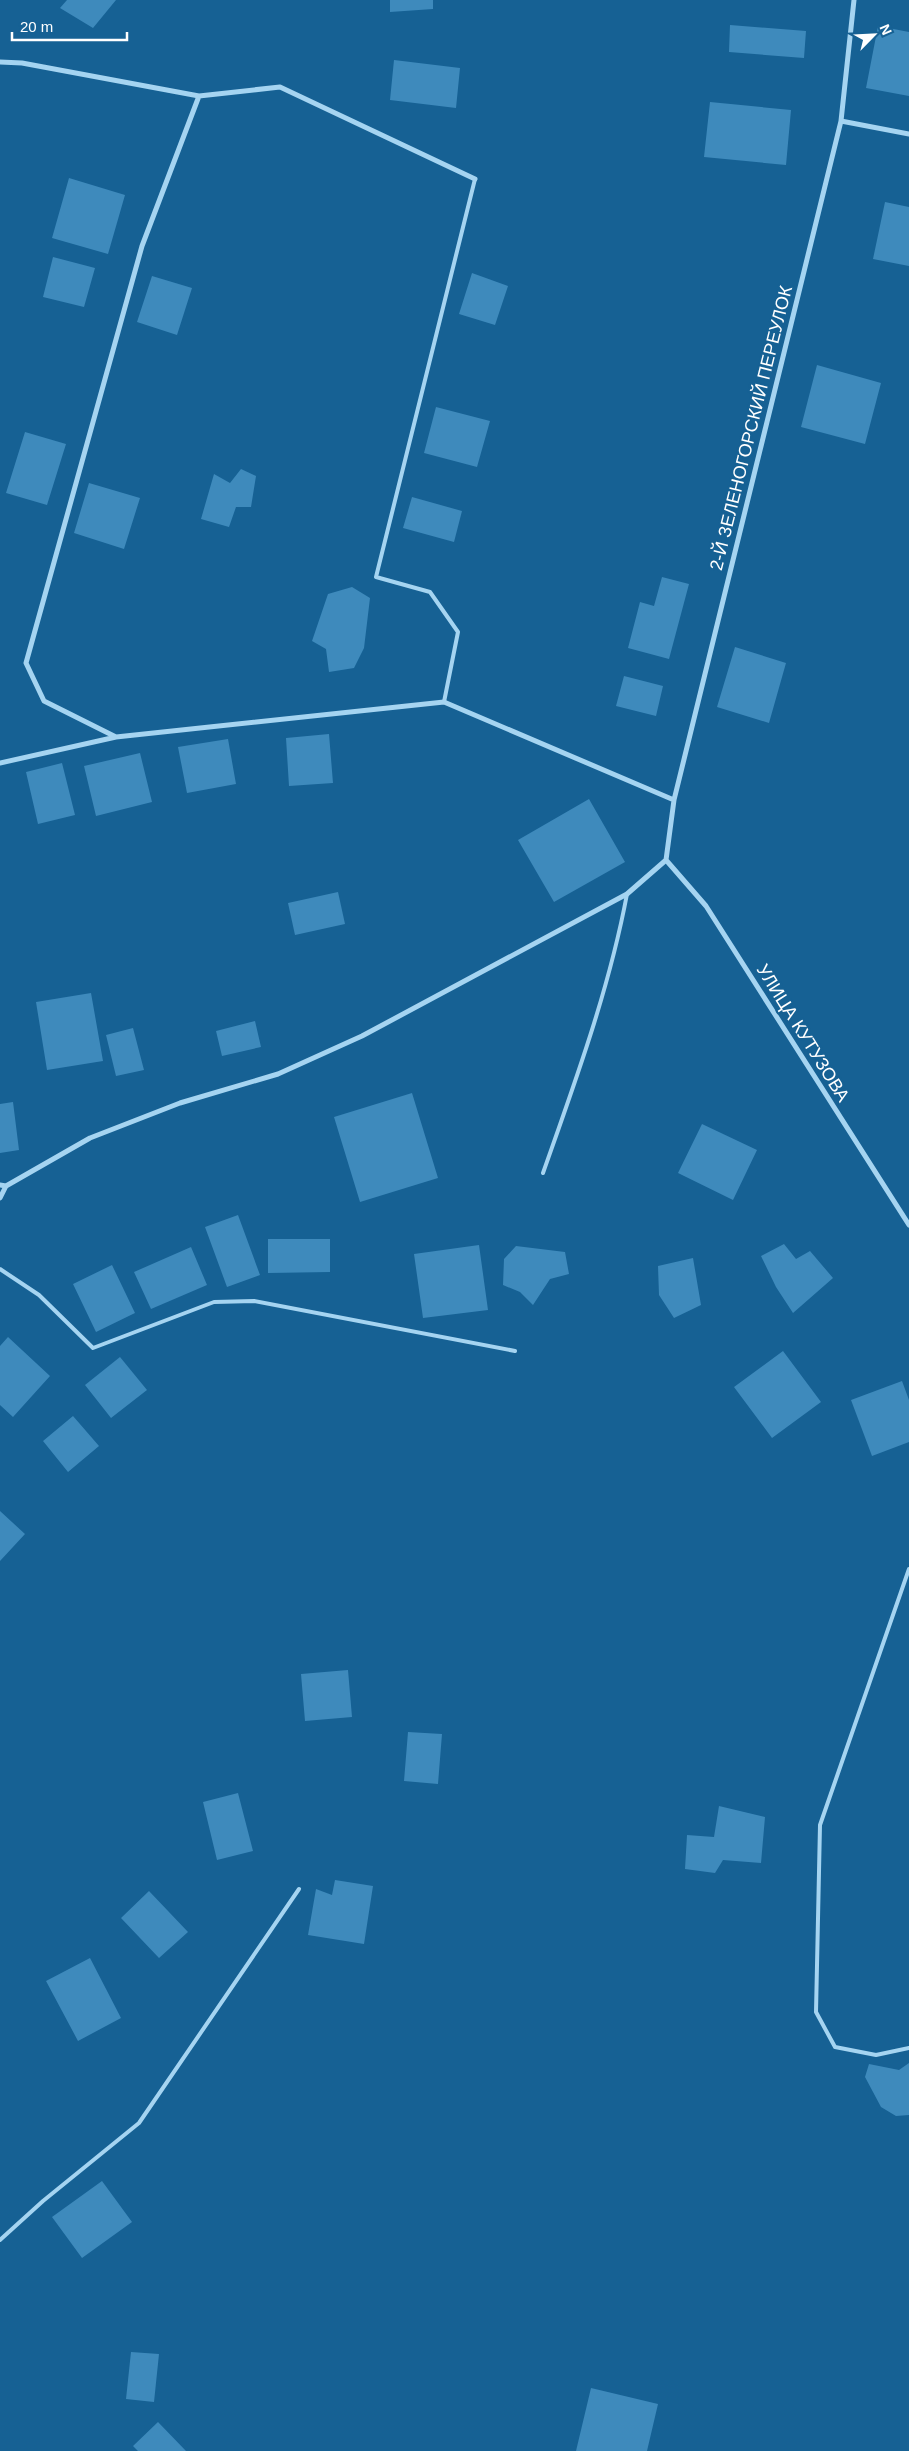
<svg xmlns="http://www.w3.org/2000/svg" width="909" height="2451" viewBox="0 0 909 2451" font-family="Helvetica,sans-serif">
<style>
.building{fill:#3e8abc}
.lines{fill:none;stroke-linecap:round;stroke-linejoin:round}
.lane{stroke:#a5d4f1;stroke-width:4}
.street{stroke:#a5d4f1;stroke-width:5}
.labels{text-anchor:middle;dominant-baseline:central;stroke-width:4.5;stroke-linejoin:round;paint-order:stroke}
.street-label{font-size:18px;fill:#fff;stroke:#166194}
</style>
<rect width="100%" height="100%" fill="#166194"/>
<!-- building -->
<path class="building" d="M67,0h49l-23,28 -33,-20z
M390,0h43v9l-43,3z
M730,25l76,6 -2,27 -75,-6z
M878,26l31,6v64l-43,-8z
M394,60l66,8 -4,40 -66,-8z
M710,102l81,8 -5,55 -82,-8z
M69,178l56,17 -17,59 -56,-16z
M885,202l24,5v59l-36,-7z
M53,257l42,11 -11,39 -41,-10z
M472,273l36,13 -13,39 -36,-11z
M152,276l40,12 -15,47 -40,-13z
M817,365l64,18 -16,61 -64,-17z
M436,407l54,14 -13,46 -53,-14z
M25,432l41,12 -19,61 -41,-12z
M241,469l15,7 -5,31h-15l-7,20 -28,-8 13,-45 16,9z
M89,483l51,15 -16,51 -50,-16z
M412,497l50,14 -8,31 -51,-14z
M662,577l27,7 -20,75 -41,-11 12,-46 14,4z
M352,587l18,11 -6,50 -10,20 -25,4 -3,-23 -14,-8 16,-47z
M735,647l51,16 -17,60 -52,-16z
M624,676l39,10 -7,30 -40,-10z
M329,734l4,49 -44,3 -3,-48z
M228,739l8,45 -49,9 -9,-46z
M140,753l12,49 -56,14 -12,-50z
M62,763l13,52 -37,9 -12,-52z
M589,799l36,63 -71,40 -36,-62z
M338,892l7,32 -50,11 -7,-32z
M91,993l12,68 -56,9 -11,-68z
M255,1021l6,26 -39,9 -6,-25z
M133,1028l11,42 -28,6 -10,-41z
M412,1093l26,85 -78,24 -26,-85z
M13,1102l6,48 -19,3v-49z
M702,1124l55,26 -24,50 -55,-27z
M238,1215l22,60 -33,12 -22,-60z
M268,1239h62v33l-62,1z
M784,1244l12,15 14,-8 23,27 -40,35 -17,-26 -15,-31z
M479,1245l9,65 -65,8 -9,-64z
M516,1246l49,6 4,22 -19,5 -17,26 -13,-13 -17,-7 1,-26z
M191,1247l16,38 -56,24 -17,-37z
M693,1258l8,47 -27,13 -15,-23 -1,-29z
M112,1265l23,48 -39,19 -23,-48z
M8,1337l42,39 -37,41 -13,-12v-59z
M783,1351l38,51 -49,36 -38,-51z
M120,1357l27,33 -36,28 -26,-33z
M902,1381l7,19v42l-37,14 -21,-56z
M73,1416l26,30 -31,26 -25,-31z
M0,1511l25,23 -25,27z
M348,1670l4,47 -47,4 -4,-47z
M408,1732l34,2 -4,50 -34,-3z
M238,1793l15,58 -36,9 -14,-58z
M719,1806l46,11 -4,46 -38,-3 -8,13 -30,-4 2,-34 27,2z
M335,1880l38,6 -9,58 -56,-9 8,-46 16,6z
M149,1891l39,41 -29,26 -38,-40z
M90,1958l31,60 -43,23 -32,-60z
M909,2063v52l-13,1 -15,-9 -16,-30 4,-13 30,6z
M102,2181l30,41 -50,36 -30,-41z
M131,2352l28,2 -5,48 -28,-3z
M591,2388l67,16 -11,47h-71z
M158,2422l28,29h-48l-5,-5z"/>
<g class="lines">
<!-- lane -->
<path class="lane" d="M444,702l14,-70 -28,-40 -54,-15 99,-398
M543,1173c32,-91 66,-183 84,-279
M0,1269l39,26 54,53 121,-46 40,-1 261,50
M909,1569l-89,256 -4,187 19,35 41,8 33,-7
M0,2240l43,-39 96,-78 160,-234"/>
<!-- street -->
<path class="street" d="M0,62l22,1 177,33 -57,150 -116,417 18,38 72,36
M199,96l81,-9 195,92
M841,121l68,13
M0,763l116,-26 328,-35 230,98
M666,860l8,-60 167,-679 13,-121
M666,860l40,46 203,319
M0,1185l6,1 84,-48 90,-35 98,-29 84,-38 265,-142 39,-34
M0,1198l6,-12"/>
</g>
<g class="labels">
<!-- street labels -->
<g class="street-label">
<text transform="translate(751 428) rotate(-76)">2-Й ЗЕЛЕНОГОРСКИЙ ПЕРЕУЛОК</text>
<text transform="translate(803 1033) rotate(58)">УЛИЦА КУТУЗОВА</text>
</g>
</g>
<!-- north arrow -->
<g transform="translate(874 35) rotate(66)" stroke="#166194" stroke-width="4" paint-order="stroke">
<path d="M0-4L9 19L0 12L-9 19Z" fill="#ffffff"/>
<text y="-8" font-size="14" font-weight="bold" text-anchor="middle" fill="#ffffff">N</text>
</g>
<!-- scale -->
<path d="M12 32v8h115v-8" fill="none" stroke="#ffffff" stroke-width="2.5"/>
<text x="20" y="32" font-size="15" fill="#ffffff" stroke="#166194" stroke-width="4" paint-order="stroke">20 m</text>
</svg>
